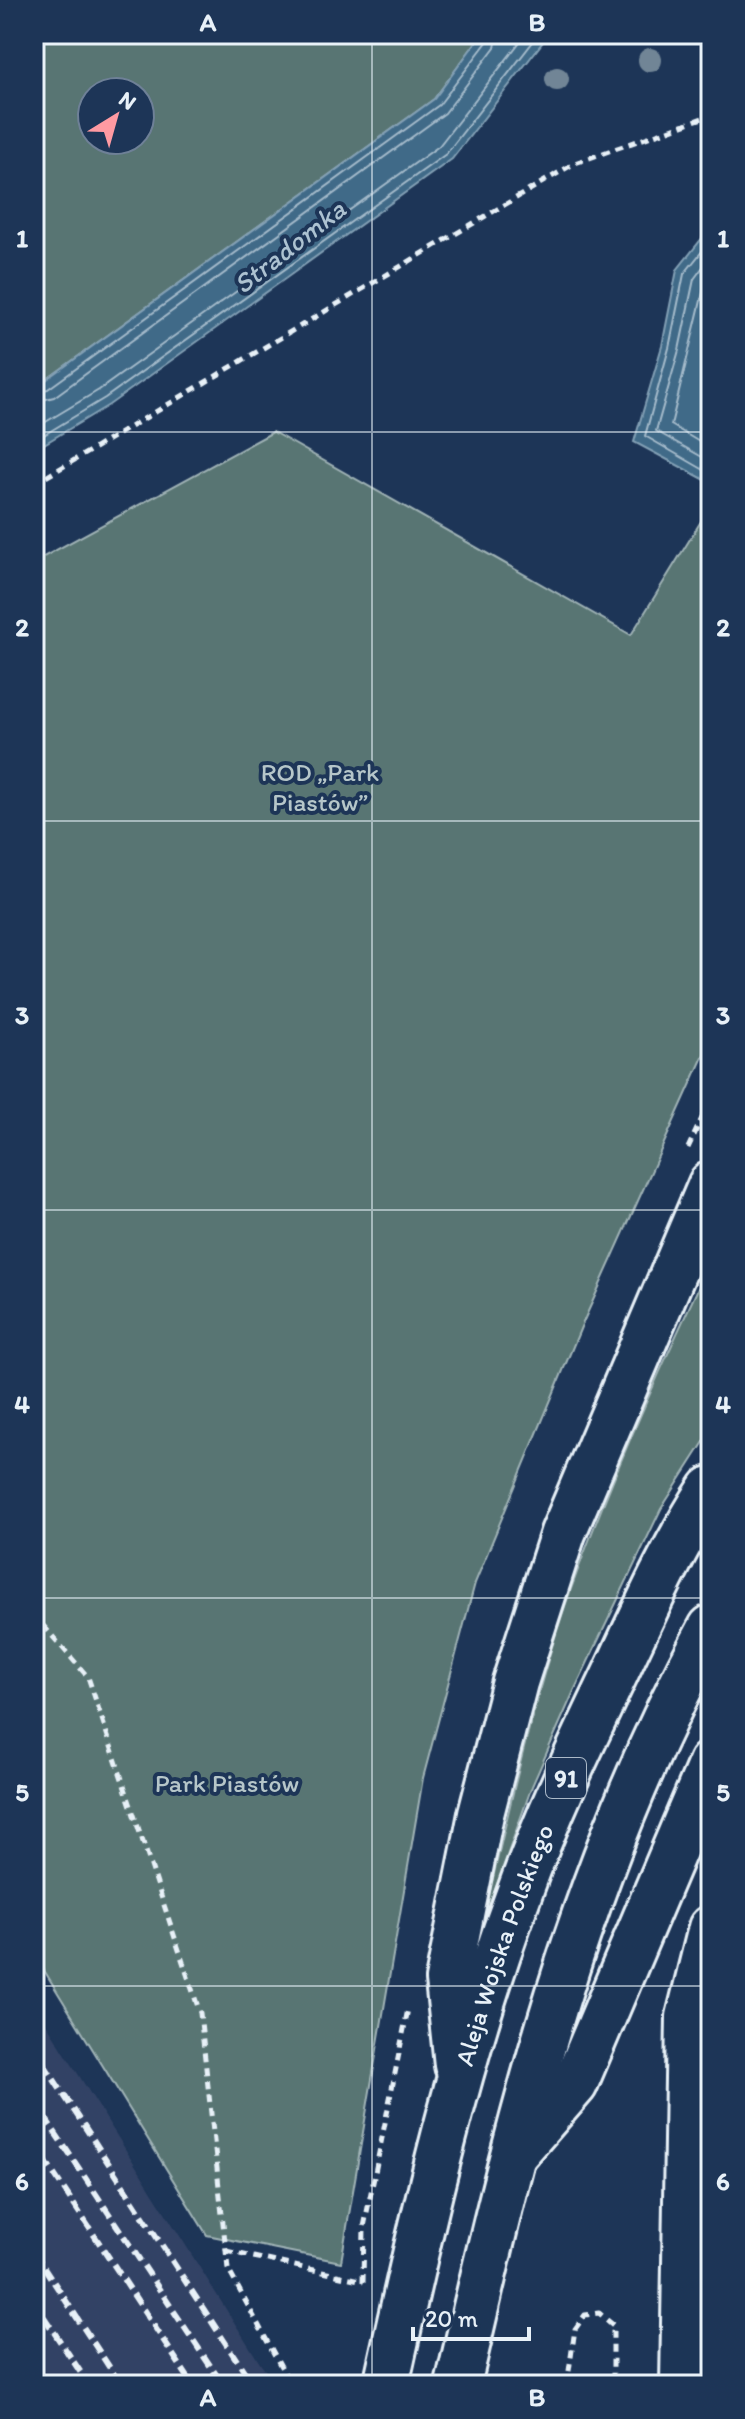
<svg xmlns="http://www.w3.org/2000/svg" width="745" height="2419" viewBox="0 0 745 2419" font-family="Itim,sans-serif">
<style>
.built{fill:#334365}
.green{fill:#587573;stroke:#a0b3b6;stroke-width:2;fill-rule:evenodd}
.water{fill:#406a88;stroke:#83a0b5;stroke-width:2}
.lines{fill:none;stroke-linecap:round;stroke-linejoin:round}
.shore{stroke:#a5bbcb;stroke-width:2}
.minor-casing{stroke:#e8f1f8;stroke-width:50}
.major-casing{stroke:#e8f1f8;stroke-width:50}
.path{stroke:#e8f1f8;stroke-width:5;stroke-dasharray:8 6;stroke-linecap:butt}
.minor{stroke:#1d3557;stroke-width:44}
.major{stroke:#1d3557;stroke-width:44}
.rail{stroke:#e8f1f8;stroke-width:6;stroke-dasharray:12 6;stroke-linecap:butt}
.tree{fill:#718596}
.grid{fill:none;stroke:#e8f1f8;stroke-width:2;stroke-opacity:0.55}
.labels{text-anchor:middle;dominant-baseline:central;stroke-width:8;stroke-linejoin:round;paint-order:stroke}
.shield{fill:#1d3557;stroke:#abb9c8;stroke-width:2}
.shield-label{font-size:24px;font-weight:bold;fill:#e8f1f8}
.park-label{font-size:26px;fill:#b6c6c9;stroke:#1d3557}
.street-label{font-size:26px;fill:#e8f1f8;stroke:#1d3557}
.water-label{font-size:28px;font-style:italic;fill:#adc2d1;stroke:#1d3557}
.neatline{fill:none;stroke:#e8f1f8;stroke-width:3}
.grid-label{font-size:26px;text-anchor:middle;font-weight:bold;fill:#e8f1f8}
</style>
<rect width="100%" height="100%" fill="#1d3557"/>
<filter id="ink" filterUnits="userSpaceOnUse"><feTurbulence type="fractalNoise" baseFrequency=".0125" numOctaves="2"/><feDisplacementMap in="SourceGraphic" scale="16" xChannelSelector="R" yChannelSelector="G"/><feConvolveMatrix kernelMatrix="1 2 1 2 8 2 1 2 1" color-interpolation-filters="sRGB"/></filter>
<g filter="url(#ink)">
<!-- built -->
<path class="built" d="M34,2004l227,361 16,20h-243z"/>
<!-- green -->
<path class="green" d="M34,34h448l-48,65 -391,283 -9,-18zM92,92h48v48h-48z
M273,432l358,203 80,-130v534l-130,288 -106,256 -52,195 -82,484 -134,-27 -173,-281v-1392z
M711,1261v170l-50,78 -87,182 -42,95 -51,143c27,-113 51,-230 90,-340 40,-112 89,-221 140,-328z"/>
<!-- water -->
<path class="water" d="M482,34h67l-97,125 -343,246 -75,45v-65l9,-3 391,-283z
M711,227v256l-77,-41 28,-96 15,-76z"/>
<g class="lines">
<!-- shore -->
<path class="shore" d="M711,240l-27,34 -15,74 -24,88 66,38
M711,256l-17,23 -15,71 -23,81 55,31
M711,276l-6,8 -34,141 40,24
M34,392l14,-3 391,-284 48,-63 1,-8
M34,402l20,-5 391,-284 50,-66 3,-13
M34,429l65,-39 340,-244 87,-112
M34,441l71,-43 341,-244 93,-120"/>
<!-- minor casing -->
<g class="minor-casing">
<path id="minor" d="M683,2385l6,-368 22,-89"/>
</g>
<!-- major casing -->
<g class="major-casing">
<g id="major">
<path d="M457,2065l-9,-85 33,-166 34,-132 48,-149 148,-349"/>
<path d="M516,2152l59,-68 136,-321"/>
<path id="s1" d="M386,2385c36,-165 74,-333 133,-491 27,-76 62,-149 97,-222 29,-62 58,-127 95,-183"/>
<path d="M458,2385c61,-266 120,-516 253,-757"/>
</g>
</g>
<!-- path -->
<path class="path" d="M34,484l541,-321 136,-48
M688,1148l23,-49
M34,1615l54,62 112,336 28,256 63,116
M226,2251l138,30
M363,2282l1,-55 44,-218
M567,2385l8,-56 10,-14 14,-2 14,12v60"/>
<!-- minor -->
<use href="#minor" class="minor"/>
<!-- major -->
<use href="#major" class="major"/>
<!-- rail -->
<path class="rail" d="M34,2049l219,336
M34,2101l189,284
M34,2144l159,241
M34,2252l87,133
M34,2302l55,83"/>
</g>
<!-- trees -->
<g class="tree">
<circle cx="650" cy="60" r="12"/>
<circle cx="557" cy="79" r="12"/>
</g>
</g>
<!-- grid -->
<path class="grid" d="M372,34v2351M34,432h677M34,821h677M34,1210h677M34,1598h677M34,1986h677"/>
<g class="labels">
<!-- shield labels -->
<rect class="shield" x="546" y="1758" width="40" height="40" rx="6"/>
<g class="shield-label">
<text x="566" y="1778">91</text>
</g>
<!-- park labels -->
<g class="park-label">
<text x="320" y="772">ROD „Park<tspan x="320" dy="30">Piastów”</tspan></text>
<text x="227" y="1783">Park Piastów</text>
</g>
<!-- street labels -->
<g class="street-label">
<text stroke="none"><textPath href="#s1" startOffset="456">Aleja Wojska Polskiego</textPath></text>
</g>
<!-- water labels -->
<g class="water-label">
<text transform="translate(289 246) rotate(-38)">Stradomka</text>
</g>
</g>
<!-- margin -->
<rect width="745" height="2419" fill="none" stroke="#1d3557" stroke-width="88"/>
<!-- north arrow -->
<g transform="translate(116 116) rotate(37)"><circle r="38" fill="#1d3557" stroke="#6e8097" stroke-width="2"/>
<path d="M0-6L14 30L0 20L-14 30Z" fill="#ff9aa2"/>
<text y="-12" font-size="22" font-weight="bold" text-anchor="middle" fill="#e8f1f8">N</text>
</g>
<!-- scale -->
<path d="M413 2327v12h116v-12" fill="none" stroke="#e8f1f8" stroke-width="4"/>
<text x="425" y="2327" font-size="24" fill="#e8f1f8" stroke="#1d3557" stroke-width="6" paint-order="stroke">20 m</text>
<rect x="44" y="44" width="657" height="2331" class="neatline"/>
<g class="grid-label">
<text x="208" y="31">A</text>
<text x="537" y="31">B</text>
<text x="22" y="247">1</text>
<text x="723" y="247">1</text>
<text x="22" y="636">2</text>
<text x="723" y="636">2</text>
<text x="22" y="1024">3</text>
<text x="723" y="1024">3</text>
<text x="22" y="1413">4</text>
<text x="723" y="1413">4</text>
<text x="22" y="1801">5</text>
<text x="723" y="1801">5</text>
<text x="22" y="2190">6</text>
<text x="723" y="2190">6</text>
<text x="208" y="2406">A</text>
<text x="537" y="2406">B</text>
</g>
</svg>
